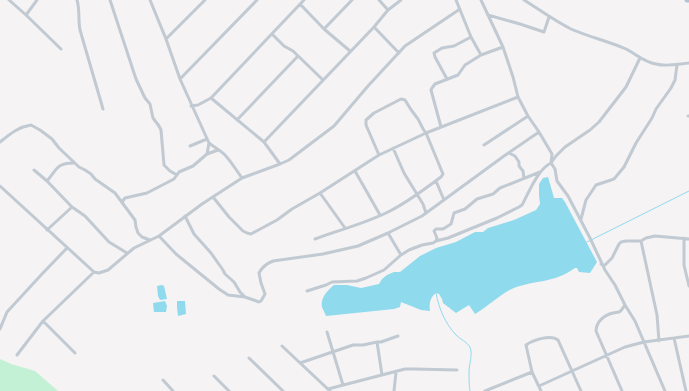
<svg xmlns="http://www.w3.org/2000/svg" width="689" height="391" viewBox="0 0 689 391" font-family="Overpass,sans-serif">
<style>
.green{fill:#c3f1d5}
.water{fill:#90daee}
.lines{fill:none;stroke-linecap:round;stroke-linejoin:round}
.stream{stroke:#90daee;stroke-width:1}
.street{stroke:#c1cad2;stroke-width:3}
.primary{stroke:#b3c2d1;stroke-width:5}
</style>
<rect width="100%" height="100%" fill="#f5f3f3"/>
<!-- green -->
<path class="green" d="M0,359l11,5 24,7 23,20h-58z"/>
<!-- water -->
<path class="water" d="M548,177l6,21h8l3,4 32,60 -7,11 -11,-1 -2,-4h-2c-20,15 -40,12 -61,20 -13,5 -26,19 -39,26l-6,-9 -13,8 -13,-10 -1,-4 -3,-5 -3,-1c-6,4 -7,11 -6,18l-9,-1 -20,-8 -1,5 -6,2 -68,7c-1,-3 -3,-6 -4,-9 -2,-9 6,-17 12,-22h13l14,3 18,-4 3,-5 5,-4 7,-3h6l20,-16 16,-8 20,-6 19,-10h8l5,-4 26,-8 22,-10 4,-6 -1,-9v-11l4,-6z
M162,285l2,1 3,13 -7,1 -2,-4 -1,-10z
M165,301l2,5 -1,6h-12l-1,-9z
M177,301h8l1,13 -8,2 -1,-9z"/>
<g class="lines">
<!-- stream -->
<path class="stream" d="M587,242l102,-51
M436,293c3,16 9,30 20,42 4,4 11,7 14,12 3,8 -1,17 -1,25 0,6 0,13 1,19"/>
<!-- street -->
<path class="street" d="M9,0l17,15 35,34
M77,0c3,10 1,20 3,30l23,79
M110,0l26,79 9,19 5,6 3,14 6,8 2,4 3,35 6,6 7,4
M150,0l16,39 14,40 29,64c5,4 11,7 15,11 7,7 12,16 18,24
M379,0l9,10
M456,0l15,37 10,18
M524,0c16,10 31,21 47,29 18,8 37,12 55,20 10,5 18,13 30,15 11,3 22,0 33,-1
M300,4l24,25 26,22
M26,15l11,-15
M488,15l32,9 24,8 5,-15
M374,27l25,26
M324,29l28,-29
M272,34l12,12 9,5 30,29
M166,39l39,-39
M640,58l-14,29 -27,35 -9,8 -25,17 -9,9 -5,7 4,6 2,12 11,15 22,42 15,32 10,15 10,20 10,16 30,70
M180,79l77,-79
M447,79l-12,-22 -1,-4 8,-5 12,-2 17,-9
M211,98l53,44 16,22
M191,106l7,-1 13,-7 93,-98
M688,116h1
M237,120l61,-64
M441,127l-10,-37 1,-2 3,-4 23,-9 7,-10 16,-10 22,-8
M0,142c10,-8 18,-15 31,-17l9,5 12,9 7,9 20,19 6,3 6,4 4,5 20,14 20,27 1,7 2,6 4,4 8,3
M264,142l110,-115 14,-17 13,-10
M484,145l44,-29
M190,146l17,-7
M393,148l11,25 19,31 3,9
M509,153l6,3 4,6v4l4,5 1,7
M207,154l2,-11
M34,170l13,11 25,26 13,9 24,26 18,11
M355,171l25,44
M47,181c10,-12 10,-18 26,-18
M436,181l8,19
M0,186l94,86 5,1 9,-3 26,-22 25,-12 43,-32 40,-26 38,-14 9,-4 45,-34 34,-40 37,-40 55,-37
M320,193l25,35
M213,197l16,20 14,14 4,2 4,1 26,-14 15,-11 28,-16 59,-38 47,-22 92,-36
M122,202l3,-4 22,-5 27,-14 5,-7 14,-6 14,-12 11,-4
M185,216l9,18 17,19 12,17 2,4 9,8 6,10 5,5
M581,219l5,-19 10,-15 18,-6 10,-12 12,-24 16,-25 4,-9 15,-21 4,-8 2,-15
M47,230l25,-23
M388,233l13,22
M159,236l17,18 43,35 9,6 17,2 14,5 2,-1 4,-7 -4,-11 -2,-10c3,-6 9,-10 14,-12l50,-7 35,-8 30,-13 34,-17 82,-60 35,-24
M684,238v27l5,21
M315,239c24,-9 52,-16 75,-28 18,-9 35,-22 51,-34l2,-3 -17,-41c-4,-4 -5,-9 -8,-14 -5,-6 -9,-12 -13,-19l-4,-1 -27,14 -8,7v5l13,30
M436,241l1,-3 -3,-7 2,-2h7l8,-5 3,-11 11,-4 12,-10 16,-5 7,-6 40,-16
M641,241l16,74 2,26
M601,264l4,1 7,-7 7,-14 2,-2 5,-1h15l5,-3 9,-2 34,3
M307,291l19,-6 6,-3 25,-1 9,-3 18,-8 17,-15 8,-5 13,-5 11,-2 3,-2 12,-3 49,-20 22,-11 3,-2c7,-13 16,-36 29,-42l1,-9 -13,-22 -11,-16 -10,-19 -5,-20 -10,-30 -22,-47
M43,321l32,32
M0,329l7,-17 35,-38 25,-26
M327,332l16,53
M674,338l12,53
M377,342l5,33
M282,346l48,45
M17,355l26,-34 51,-49
M249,358l34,33
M300,363l53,-18h10l14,-3h4l17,-6
M214,376l15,15
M163,380l10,11
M539,386l86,-39 19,-5 45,-6
M328,389l77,-20h9l43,1
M394,391l2,-19
M485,391l47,-19
M541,391l-9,-19 -6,-27c7,-5 25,-11 32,-5l23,51
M622,391l-26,-60c0,-9 8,-16 17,-18 0,0 6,-1 6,-1 3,-1 4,-5 6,-7"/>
<!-- primary -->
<path class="primary" d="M687,0h2"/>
</g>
</svg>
